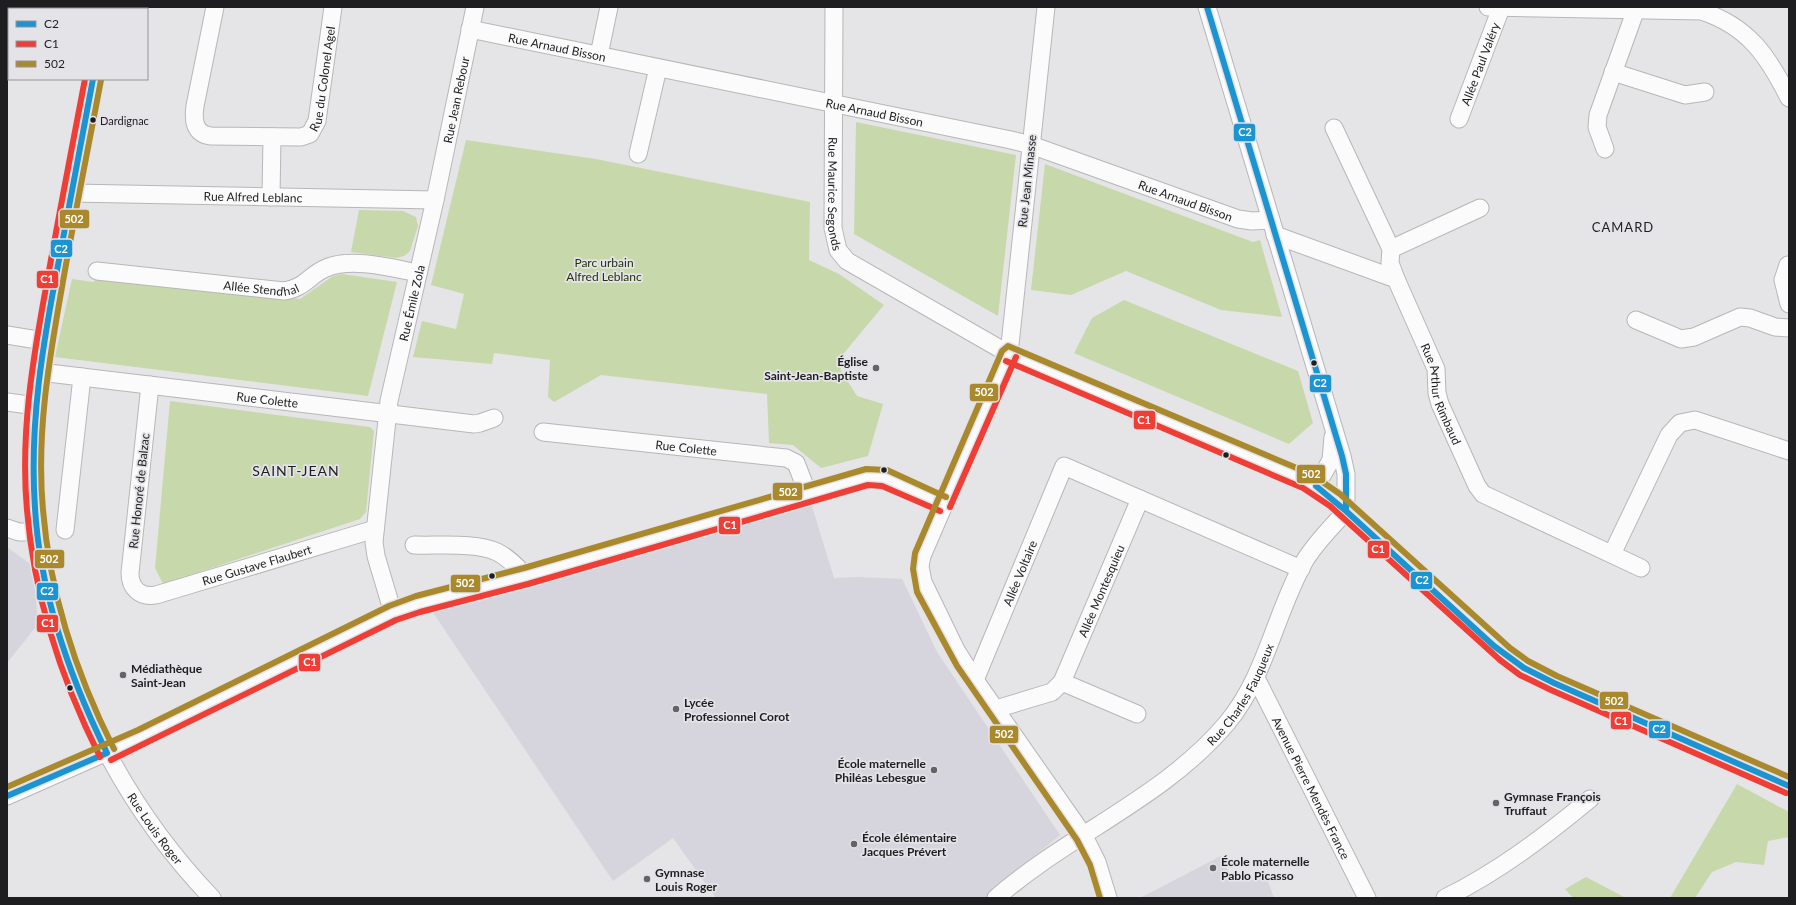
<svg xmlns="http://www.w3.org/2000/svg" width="1796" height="905" viewBox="0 0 1796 905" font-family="Lato,sans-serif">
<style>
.built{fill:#d6d4dc}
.green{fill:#c7d9ab}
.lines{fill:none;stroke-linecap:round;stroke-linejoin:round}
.minor-casing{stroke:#b7b6b8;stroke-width:19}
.minor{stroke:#fbfbfb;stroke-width:17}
.bus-1-casing{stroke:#e4e3e8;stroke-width:9}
.bus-2-casing{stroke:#e4e3e8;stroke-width:9}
.bus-3-casing{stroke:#e4e3e8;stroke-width:9}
.bus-1{stroke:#1c94d2;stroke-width:6}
.bus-2{stroke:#ee3e35;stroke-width:6}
.bus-3{stroke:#aa892c;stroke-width:6}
.bus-dot{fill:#1e1d1f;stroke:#e4e3e8;stroke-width:1.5}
.poi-dot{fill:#646365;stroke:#e4e3e8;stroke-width:1.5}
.labels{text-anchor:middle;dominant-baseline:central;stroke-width:3.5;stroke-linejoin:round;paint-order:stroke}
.bus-label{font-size:11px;fill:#1e1d1f;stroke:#e4e3e8;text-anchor:start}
.street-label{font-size:12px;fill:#1e1d1f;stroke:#e4e3e8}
.park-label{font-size:12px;fill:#24310b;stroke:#e4e3e8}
.poi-label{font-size:12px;font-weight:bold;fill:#1e1d1f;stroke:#e4e3e8;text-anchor:start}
.neighbourhood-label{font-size:13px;letter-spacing:1px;fill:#1e1d1f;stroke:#e4e3e8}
.quarter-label{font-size:14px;letter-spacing:1px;fill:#1e1d1f;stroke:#e4e3e8}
.line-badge{stroke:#e4e3e8;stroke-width:1.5}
.badge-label{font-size:11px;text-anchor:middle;font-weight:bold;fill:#fff}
</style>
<rect width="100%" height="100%" fill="#e5e4e7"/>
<!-- built -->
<path class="built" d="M810,500l24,78 25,-1 43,2 35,73 123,183 -74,63h-270l-43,-60 -60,43 -181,-270z
M7,547l26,19 5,58 -31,39z
M1221,856l12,25 34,-2 7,19h-134z"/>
<!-- green -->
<path class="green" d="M856,122l160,33 -18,161 -144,-82z
M466,140l130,19 214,43 -1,58 30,14 45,31 -45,54 2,12 16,25 26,8 -15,52 -47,12 -28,-23 -24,-2 -2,-49 -166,-19 -47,27 -6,-5 2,-37 -56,-7 -2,11 -79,-7 9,-36 34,8 8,-35 -33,-9z
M1045,164l208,78 7,-2 22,77 -61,-7 -95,-39 -55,24 -40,-5z
M359,210l44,1 13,6 2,9 -8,25 -6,5 -8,2 -45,-6z
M342,274l55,8 -29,114 -313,-39 17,-78 21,3 7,-5 200,22 33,-23z
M1124,300l174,71 15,52 -24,21 -215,-91 18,-35z
M170,401l200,26 4,4 -8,81 -6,7 -197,65 -8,-16z
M1737,784l52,28v25l-21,4 -4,24 -28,-3 -24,10 -17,26h-25z
M1586,877l38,20 1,1h-52l-8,-9z"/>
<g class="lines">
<!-- minor casing -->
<g class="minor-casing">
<g id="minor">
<path id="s1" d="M215,7l-20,99c-2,14 -1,28 16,30l90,1 9,-3 7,-13 16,-114"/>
<path id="s2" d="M834,7l-1,221 5,22 9,11 162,93 298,127 28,19 170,154 19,14 30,15 235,103"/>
<path d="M1046,7l-37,347 -87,202 -2,10 3,16 33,68 19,30 109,156 13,26 11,36"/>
<path d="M1207,7l135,449 4,18v37"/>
<path d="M1488,7l213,4c47,15 67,45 88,87"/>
<path d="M106,9v-2"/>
<path id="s3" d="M470,29l541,111 20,5 207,74 14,2 19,-1"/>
<path d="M7,38l2,1"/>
<path d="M599,55l10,-48"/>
<path d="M1613,72l72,23 20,-3"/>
<path id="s4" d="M93,79c-11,59 -22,118 -33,176 -12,65 -25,129 -27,195 -5,164 67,331 179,448"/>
<path id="s5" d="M1459,119l42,-111"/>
<path d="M1334,128l57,121 -1,14 6,16"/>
<path d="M1605,149l-8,-22 1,-12 38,-106"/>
<path d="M638,154l20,-86"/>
<path id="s6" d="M72,193l363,7"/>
<path d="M271,197l1,-60"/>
<path id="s7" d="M1275,235l121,44 40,90 1,24 3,11 37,82 6,8 158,74"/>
<path d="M1391,249l89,-41"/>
<path d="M1788,265l-5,15 6,24"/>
<path id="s8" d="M97,271l187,20c21,-3 25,-16 42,-23 25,-11 66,0 92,5"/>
<path d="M1636,320l45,19 13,-2 46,-20 10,1 25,9 14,1"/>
<path d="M7,335l37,6"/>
<path id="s9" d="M40,372l434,52 6,-1 14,-5"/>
<path id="s10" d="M150,385l-20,188c0,15 10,25 26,22l219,-66"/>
<path d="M7,402l29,4"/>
<path id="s11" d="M543,432l243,26 10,5 12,31"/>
<path d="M1316,486l15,-26 2,-23"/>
<path d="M7,528l12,4h19"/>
<path d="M65,530l17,-153"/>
<path d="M414,545c24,1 62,-3 83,7 12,6 20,15 29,24"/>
<path d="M1612,554l57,-119 11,-12 15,-3 94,31"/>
<path id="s12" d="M393,613l-17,-57 -2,-14 15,-141 46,-201 40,-193"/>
<path id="s13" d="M1256,678l111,220"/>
<path id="s14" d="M975,680l89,-214 237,103"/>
<path d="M1062,682l75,32"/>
<path id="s15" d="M996,709l56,-17 10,-10 78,-183"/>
<path d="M7,796l134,-59 252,-124 25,-9 108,-28 341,-99 17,1 59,26"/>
<path id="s16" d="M996,898c73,-64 168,-100 231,-175 39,-47 48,-109 77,-161 11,-19 28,-35 42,-51"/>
<path d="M1445,898c53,-26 99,-61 145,-99"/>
</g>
</g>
<!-- minor -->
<use href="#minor" class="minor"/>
<!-- bus-1 casing -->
<g class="bus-1-casing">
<path id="bus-1" d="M1207,7l135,449 4,18v37
M93,79c-11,60 -23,121 -34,181 -16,82 -30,164 -24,248 5,86 34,168 72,245
M1316,486l30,25 148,135 30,22 30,15 235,103
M7,796l100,-43"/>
</g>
<!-- bus-2 casing -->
<g class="bus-2-casing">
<path id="bus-2" d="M85,79c-13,68 -26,135 -38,203 -14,75 -27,152 -20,228 7,87 34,169 73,247
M1006,361l297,127 27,18 170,154 20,15 31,15 235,103
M950,507l66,-150
M111,760l285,-140 24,-8 108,-28 340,-99 14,1 58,25"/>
</g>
<!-- bus-3 casing -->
<g class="bus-3-casing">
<path id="bus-3" d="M101,80c-13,69 -27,138 -39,207 -13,73 -26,148 -19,223 7,85 33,164 71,239
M7,787l131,-57 251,-124 27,-10 108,-28 342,-99 21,1 59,27
M1100,898l-10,-33 -13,-25 -120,-174 -40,-74 -4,-23 2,-16 87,-202 6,-5 303,128 29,20 170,154 18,13 29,15 232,101"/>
</g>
<!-- bus-1 -->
<use href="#bus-1" class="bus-1"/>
<!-- bus-2 -->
<use href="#bus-2" class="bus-2"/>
<!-- bus-3 -->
<use href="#bus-3" class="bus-3"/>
</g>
<!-- markers -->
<g class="bus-dot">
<circle cx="93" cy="120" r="3.5"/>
<circle cx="1314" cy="363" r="3.5"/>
<circle cx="1226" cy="455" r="3.5"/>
<circle cx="884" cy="470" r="3.5"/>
<circle cx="492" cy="576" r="3.5"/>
<circle cx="70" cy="688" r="3.5"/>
</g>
<g class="poi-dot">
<circle cx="876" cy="368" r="4"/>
<circle cx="123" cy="675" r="4"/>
<circle cx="676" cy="709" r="4"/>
<circle cx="934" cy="770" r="4"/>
<circle cx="1496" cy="803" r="4"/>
<circle cx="854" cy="844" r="4"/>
<circle cx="1213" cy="868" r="4"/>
<circle cx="647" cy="879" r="4"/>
</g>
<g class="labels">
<!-- bus labels -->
<g class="bus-label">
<text x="100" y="120">Dardignac</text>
</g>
<!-- street labels -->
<g class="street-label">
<text stroke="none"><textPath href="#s3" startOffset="89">Rue Arnaud Bisson</textPath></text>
<text stroke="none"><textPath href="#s5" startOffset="59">Allée Paul Valéry</textPath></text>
<text stroke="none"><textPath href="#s1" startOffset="297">Rue du Colonel Agel</textPath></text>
<text stroke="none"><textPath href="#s12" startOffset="524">Rue Jean Rebour</textPath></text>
<text stroke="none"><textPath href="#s3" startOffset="413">Rue Arnaud Bisson</textPath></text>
<text transform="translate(1027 181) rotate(-84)">Rue Jean Minasse</text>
<text stroke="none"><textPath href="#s2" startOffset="187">Rue Maurice Segonds</textPath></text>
<text stroke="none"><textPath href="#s6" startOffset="181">Rue Alfred Leblanc</textPath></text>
<text stroke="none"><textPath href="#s3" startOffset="737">Rue Arnaud Bisson</textPath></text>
<text stroke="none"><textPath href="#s8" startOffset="165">Allée Stendhal</textPath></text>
<text stroke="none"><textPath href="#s12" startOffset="316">Rue Émile Zola</textPath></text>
<text stroke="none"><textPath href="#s7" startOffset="253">Rue Arthur Rimbaud</textPath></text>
<text stroke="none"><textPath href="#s9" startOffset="229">Rue Colette</textPath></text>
<text stroke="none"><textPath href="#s11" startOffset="144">Rue Colette</textPath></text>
<text transform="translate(139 491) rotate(-84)">Rue Honoré de Balzac</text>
<text stroke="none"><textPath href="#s10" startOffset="334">Rue Gustave Flaubert</textPath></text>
<text stroke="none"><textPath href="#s14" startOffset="116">Allée Voltaire</textPath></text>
<text stroke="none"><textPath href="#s15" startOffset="172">Allée Montesquieu</textPath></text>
<text stroke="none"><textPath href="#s16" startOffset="322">Rue Charles Fauqueux</textPath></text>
<text stroke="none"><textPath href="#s13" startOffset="123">Avenue Pierre Mendès France</textPath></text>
<text stroke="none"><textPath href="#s4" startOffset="781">Rue Louis Roger</textPath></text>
</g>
<!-- park labels -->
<g class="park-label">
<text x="604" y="262">Parc urbain<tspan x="604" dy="14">Alfred Leblanc</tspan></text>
</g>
<!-- poi labels -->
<g class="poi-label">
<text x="868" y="361" text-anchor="end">Église<tspan x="868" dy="14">Saint-Jean-Baptiste</tspan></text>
<text x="131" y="668">Médiathèque<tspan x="131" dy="14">Saint-Jean</tspan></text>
<text x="684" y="702">Lycée<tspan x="684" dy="14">Professionnel Corot</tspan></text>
<text x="926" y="763" text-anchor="end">École maternelle<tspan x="926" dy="14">Philéas Lebesgue</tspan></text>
<text x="1504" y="796">Gymnase François<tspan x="1504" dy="14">Truffaut</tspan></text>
<text x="862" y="837">École élémentaire<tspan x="862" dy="14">Jacques Prévert</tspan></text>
<text x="1221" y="861">École maternelle<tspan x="1221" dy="14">Pablo Picasso</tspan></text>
<text x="655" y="872">Gymnase<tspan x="655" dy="14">Louis Roger</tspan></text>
</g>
<!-- neighbourhood labels -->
<g class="neighbourhood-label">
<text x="1623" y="227">CAMARD</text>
</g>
<!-- quarter labels -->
<g class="quarter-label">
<text x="296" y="470">SAINT-JEAN</text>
</g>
</g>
<g class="line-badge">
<rect x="1233" y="123" width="23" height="19" rx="4" fill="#1c94d2"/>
<rect x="59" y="209" width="31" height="20" rx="4" fill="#aa892c"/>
<rect x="50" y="239" width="23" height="19" rx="4" fill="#1c94d2"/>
<rect x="36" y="270" width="23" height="19" rx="4" fill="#ee3e35"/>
<rect x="1309" y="374" width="23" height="19" rx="4" fill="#1c94d2"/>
<rect x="969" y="383" width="30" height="19" rx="4" fill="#aa892c"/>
<rect x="1133" y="410" width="23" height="20" rx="4" fill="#ee3e35"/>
<rect x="1296" y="464" width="30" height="20" rx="4" fill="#aa892c"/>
<rect x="772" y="482" width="31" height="19" rx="4" fill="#aa892c"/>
<rect x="718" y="516" width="23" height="19" rx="4" fill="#ee3e35"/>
<rect x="1367" y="540" width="23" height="19" rx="4" fill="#ee3e35"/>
<rect x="34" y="549" width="31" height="20" rx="4" fill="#aa892c"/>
<rect x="1410" y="571" width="23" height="19" rx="4" fill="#1c94d2"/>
<rect x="450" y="574" width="31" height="19" rx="4" fill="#aa892c"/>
<rect x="36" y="582" width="23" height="19" rx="4" fill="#1c94d2"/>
<rect x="36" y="614" width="23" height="19" rx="4" fill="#ee3e35"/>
<rect x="298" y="653" width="23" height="19" rx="4" fill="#ee3e35"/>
<rect x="1599" y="691" width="30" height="19" rx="4" fill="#aa892c"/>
<rect x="1610" y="711" width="22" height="19" rx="4" fill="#ee3e35"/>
<rect x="1648" y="720" width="23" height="19" rx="4" fill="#1c94d2"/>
<rect x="989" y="725" width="30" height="19" rx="4" fill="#aa892c"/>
</g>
<g class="badge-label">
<text x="1245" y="136">C2</text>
<text x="74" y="223">502</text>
<text x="61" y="253">C2</text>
<text x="47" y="283">C1</text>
<text x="1320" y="387">C2</text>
<text x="984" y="396">502</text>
<text x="1144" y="424">C1</text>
<text x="1311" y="478">502</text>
<text x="788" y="496">502</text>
<text x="730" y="529">C1</text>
<text x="1378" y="553">C1</text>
<text x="49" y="563">502</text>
<text x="1422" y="584">C2</text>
<text x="465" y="587">502</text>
<text x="47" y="595">C2</text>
<text x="48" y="627">C1</text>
<text x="310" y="666">C1</text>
<text x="1614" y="705">502</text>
<text x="1621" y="725">C1</text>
<text x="1659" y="733">C2</text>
<text x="1004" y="738">502</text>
</g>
<!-- border -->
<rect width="1796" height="905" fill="none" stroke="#1e1d1f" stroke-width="16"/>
<!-- legend -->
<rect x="8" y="8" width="140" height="72" fill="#e4e3e8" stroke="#959498"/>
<rect x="16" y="21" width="20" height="6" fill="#1c94d2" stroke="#959498"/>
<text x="44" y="28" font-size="12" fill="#1e1d1f">C2</text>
<rect x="16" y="41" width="20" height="6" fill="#ee3e35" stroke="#959498"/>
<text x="44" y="48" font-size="12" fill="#1e1d1f">C1</text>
<rect x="16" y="61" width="20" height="6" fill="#aa892c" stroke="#959498"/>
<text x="44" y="68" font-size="12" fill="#1e1d1f">502</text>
</svg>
